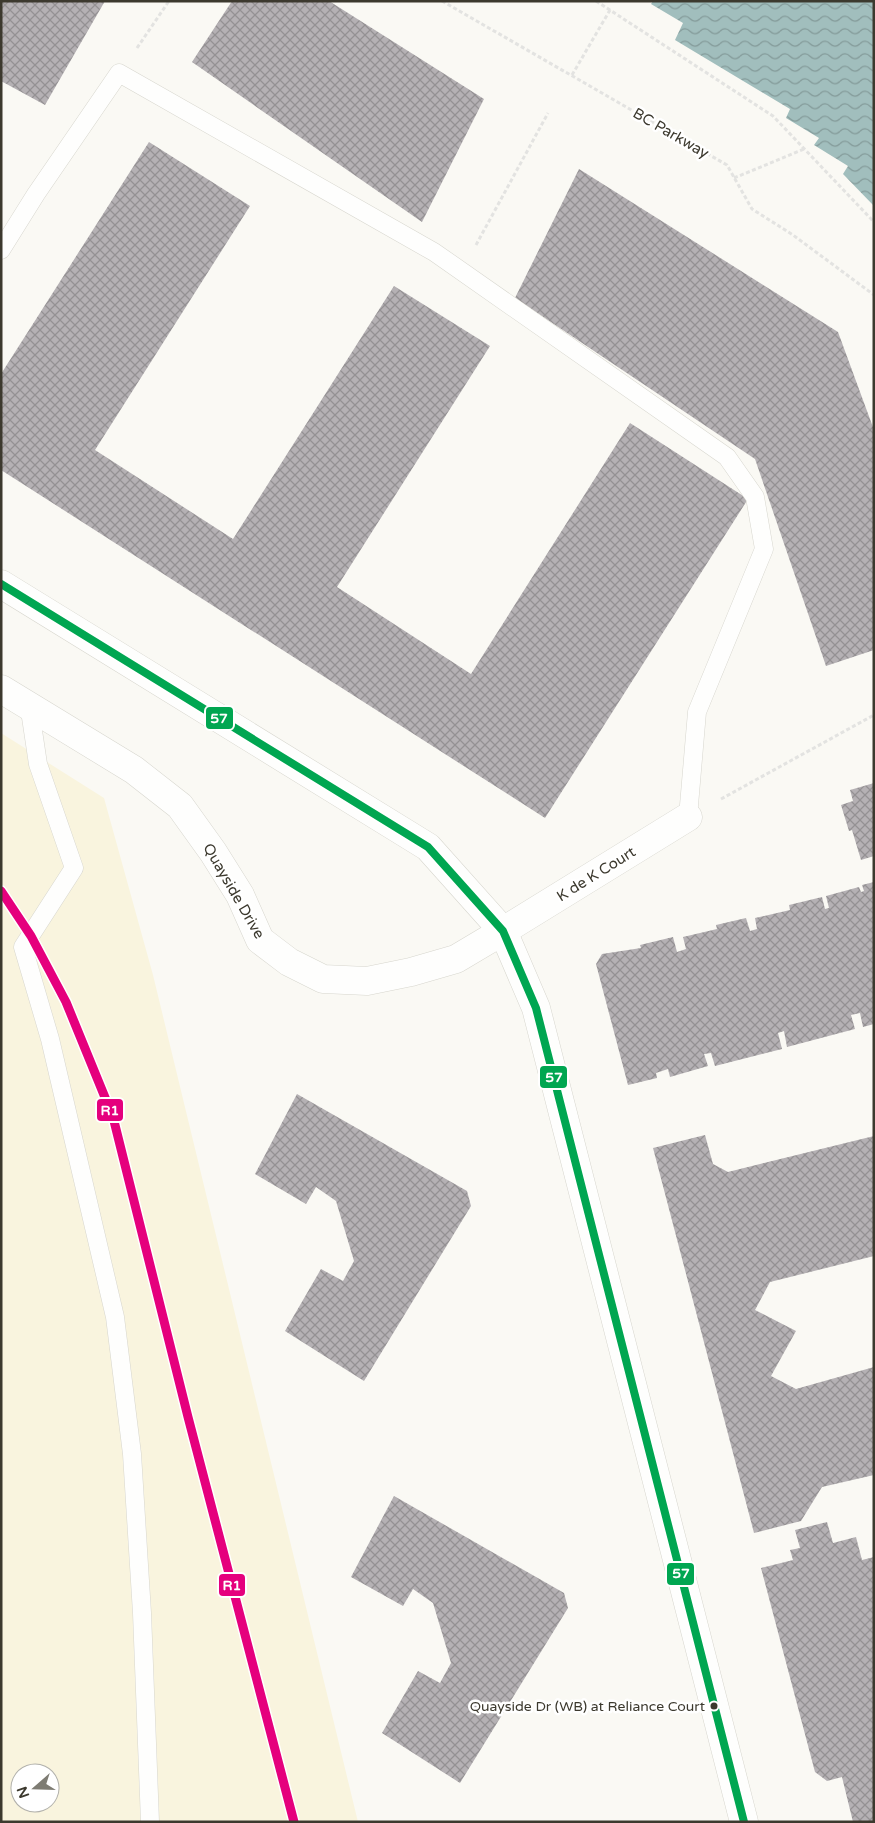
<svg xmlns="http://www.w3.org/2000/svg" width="875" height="1823" viewBox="0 0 875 1823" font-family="'Varela Round',sans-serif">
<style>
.built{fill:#f9f4de;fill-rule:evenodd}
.water{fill:url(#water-waves)}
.building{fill:url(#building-cross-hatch)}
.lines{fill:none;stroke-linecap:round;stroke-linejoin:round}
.lane-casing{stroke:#d7d6ce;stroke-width:19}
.street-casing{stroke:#d7d6ce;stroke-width:29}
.secondary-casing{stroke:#d7d6ce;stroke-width:29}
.path{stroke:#e3e3e1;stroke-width:3;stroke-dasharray:4 2.5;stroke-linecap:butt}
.lane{stroke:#fefefd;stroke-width:18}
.street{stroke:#fefefd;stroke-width:28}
.secondary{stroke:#fefefd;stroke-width:28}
.bus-1-casing{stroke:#fff;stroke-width:11}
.bus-1{stroke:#00a651;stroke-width:8}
.rail-1-casing{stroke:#fff;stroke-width:12}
.rail-1{stroke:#e5007d;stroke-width:9}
.bus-dot{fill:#3c392e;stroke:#fff;stroke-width:2}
.labels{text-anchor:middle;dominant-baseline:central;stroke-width:5;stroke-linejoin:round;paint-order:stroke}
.bus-label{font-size:14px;fill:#3c392e;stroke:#fff;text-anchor:end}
.street-label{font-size:15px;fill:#3c392e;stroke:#fff}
.line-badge{stroke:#fff;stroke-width:2}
.badge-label{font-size:14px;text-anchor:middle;font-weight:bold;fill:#fff}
</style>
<defs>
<pattern id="water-waves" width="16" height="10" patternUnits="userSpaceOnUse" patternTransform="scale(1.25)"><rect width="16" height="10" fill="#a1bebd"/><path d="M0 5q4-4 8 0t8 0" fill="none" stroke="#849b9a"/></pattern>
<pattern id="building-cross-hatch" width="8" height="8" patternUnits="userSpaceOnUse" patternTransform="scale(1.25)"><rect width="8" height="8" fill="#b5b1b4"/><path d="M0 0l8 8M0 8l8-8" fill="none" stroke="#949193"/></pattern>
</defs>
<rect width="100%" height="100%" fill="#faf9f4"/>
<!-- built -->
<path class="built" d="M1,733l103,65 49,177 205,847h-357zM20,1773h30v30h-30z"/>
<!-- water -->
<path class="water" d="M653,1h221v205l-31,-32 5,-8 -34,-21 5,-7 -33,-20 4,-9 -115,-69 8,-17 -32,-19z"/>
<!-- building -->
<path class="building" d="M1,1h104l-60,104 -44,-24z
M232,1h97l155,98 -62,123 -230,-160z
M149,142l101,64 -155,244 138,89 161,-253 96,60 -153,241 134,87 159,-251 118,76 -203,319 -544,-348v-96z
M579,169l259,163 36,98v220l-48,16 -71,-207 -240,-161z
M874,783v73l-13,4 -9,-30 -3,1 -8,-26 12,-4 -3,-11z
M874,882v142l-11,3 -3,-14 -9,2 4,14 -68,18 -3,-16 -6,2 4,16 -67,17 -4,-13 -7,1 4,12 -38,11 -2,-8 -12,4 1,5 -29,7 -32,-121 6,-10 39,-6 -1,-3 33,-8 4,15 9,-3 -3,-12 34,-8 -1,-4 30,-7 4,13 7,-2 -2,-11 35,-8 -1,-5 33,-8 3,12 4,-1 -3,-12 33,-9 2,5 3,-1 -2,-6z
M297,1094l170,97 4,15 -107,175 -79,-50 36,-62 22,12 11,-20 -18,-60 -20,-14 -10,17 -51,-30z
M705,1135l8,29 15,8 146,-36v120l-104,26 -15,28 41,21 -25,45 25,13 78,-22v108l-52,12 -21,34 -47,12 -101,-385z
M394,1496l170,97 4,15 -108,175 -78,-50 36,-62 22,12 11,-20 -18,-60 -20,-14 -10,17 -52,-29z
M827,1522l6,21 23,-6 6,23 12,-3v265h-21l-11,-45 -15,4 -12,-9 -54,-204 32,-8 -3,-10 10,-2 -5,-18z"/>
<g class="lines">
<!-- lane casing -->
<g class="lane-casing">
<path id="lane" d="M1,250l35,-56 83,-121 315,179 293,205 28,40 9,52 -67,163 -9,105
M29,704l9,60 36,104 -51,79 27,92 65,278 17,137 10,159 8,209"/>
</g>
<!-- street casing -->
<g class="street-casing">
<path id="street" d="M503,931l185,-114"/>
</g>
<!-- secondary casing -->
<g class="secondary-casing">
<path id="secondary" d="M1,584l427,263 75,84 33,77 208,814
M1,689l133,81 46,36 33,46 27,43 20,45 29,22 34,17 44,2 44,-9 45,-13 47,-28"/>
</g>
<!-- path -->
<path class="path" d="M442,1l285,164 25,44 41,26 81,60
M596,1l177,115 101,106
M137,48l32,-47
M572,75l38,-65
M734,178l70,-29
M476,245l72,-132
M721,799l153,-84"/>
<!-- lane -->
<use href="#lane" class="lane"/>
<!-- street -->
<use href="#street" class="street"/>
<!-- secondary -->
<use href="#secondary" class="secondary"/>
<!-- bus-1 casing -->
<g class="bus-1-casing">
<path id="bus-1" d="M1,584l427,263 75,84 33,77 208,814"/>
</g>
<!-- bus-1 -->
<use href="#bus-1" class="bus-1"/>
<!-- rail-1 casing -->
<g class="rail-1-casing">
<path id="rail-1" d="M1,891l30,45 35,66 47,115 75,300 106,405"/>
</g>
<!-- rail-1 -->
<use href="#rail-1" class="rail-1"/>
</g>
<!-- markers -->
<circle class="bus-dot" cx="714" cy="1706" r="4.5"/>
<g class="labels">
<!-- bus labels -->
<g class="bus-label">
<text x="705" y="1706">Quayside Dr (WB) at Reliance Court</text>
</g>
<!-- street labels -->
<g class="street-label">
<text transform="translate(671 133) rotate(30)">BC Parkway</text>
<text transform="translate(596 874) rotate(-32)">K de K Court</text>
<text transform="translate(234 891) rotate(60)">Quayside Drive</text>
</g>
</g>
<g class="line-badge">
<rect x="205" y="706" width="29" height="24" rx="5" fill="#00a651"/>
<rect x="539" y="1065" width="29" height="24" rx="5" fill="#00a651"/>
<rect x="96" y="1098" width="28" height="24" rx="5" fill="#e5007d"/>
<rect x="666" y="1562" width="29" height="24" rx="5" fill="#00a651"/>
<rect x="218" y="1573" width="28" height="24" rx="5" fill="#e5007d"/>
</g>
<g class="badge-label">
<text x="219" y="723">57</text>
<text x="554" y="1082">57</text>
<text x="110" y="1115">R1</text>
<text x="681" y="1578">57</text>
<text x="232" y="1590">R1</text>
</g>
<!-- border -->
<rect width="875" height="1823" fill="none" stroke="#3c392e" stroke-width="5"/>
<!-- north arrow -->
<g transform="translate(35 1788) rotate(250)"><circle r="24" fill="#ffffff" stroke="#b1b0ab"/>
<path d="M0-4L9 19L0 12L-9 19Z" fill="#7e7c73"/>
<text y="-8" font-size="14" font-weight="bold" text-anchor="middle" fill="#3c392e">N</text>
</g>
</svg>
